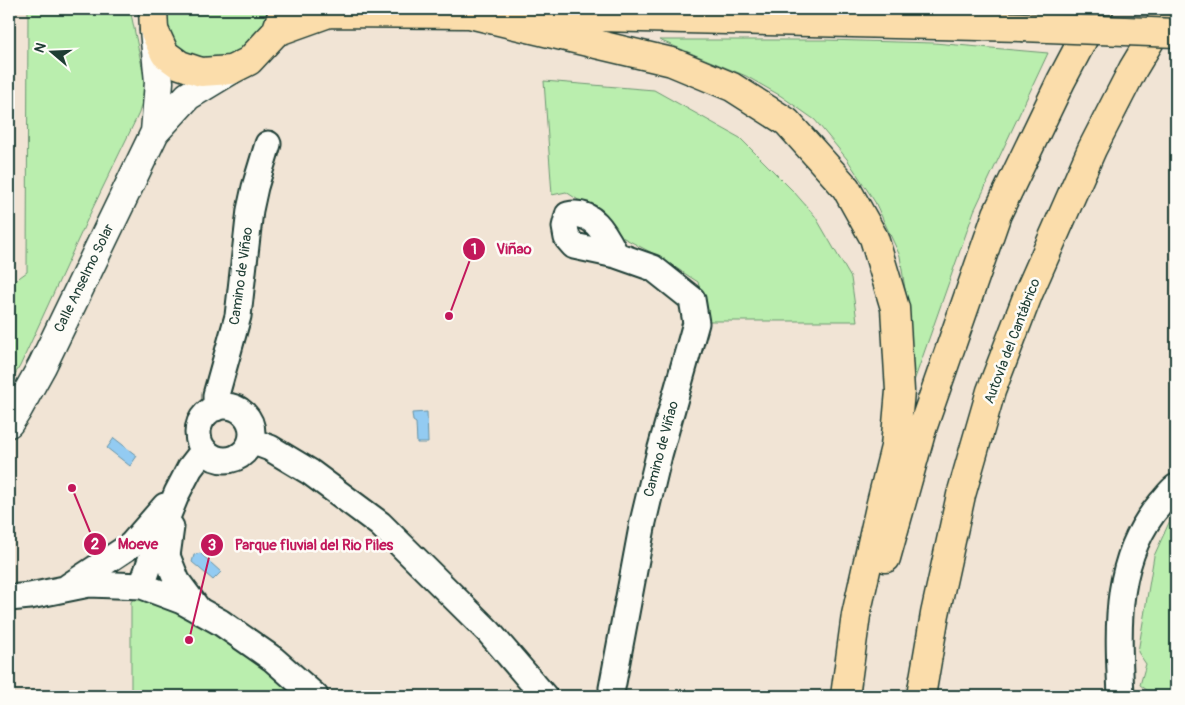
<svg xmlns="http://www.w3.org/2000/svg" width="1185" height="705" viewBox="0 0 1185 705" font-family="Pangolin,sans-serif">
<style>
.green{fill:#baeeae;stroke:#6c9671}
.water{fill:#93cbf2;stroke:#6592a6}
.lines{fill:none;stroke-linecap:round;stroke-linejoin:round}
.street-casing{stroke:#1f3d34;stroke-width:29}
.secondary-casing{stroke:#1f3d34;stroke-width:31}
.primary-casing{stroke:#1f3d34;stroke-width:31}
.highway-casing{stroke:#1f3d34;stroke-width:31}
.street{stroke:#fdfcf7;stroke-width:25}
.secondary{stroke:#fdfcf7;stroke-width:28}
.primary{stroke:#fbddab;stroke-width:28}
.highway{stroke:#fbddab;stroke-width:28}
.highway-bridge-casing{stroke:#1f3d34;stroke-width:31;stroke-linecap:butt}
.highway-bridge{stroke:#fbddab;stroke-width:28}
.labels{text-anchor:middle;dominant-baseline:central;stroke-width:5;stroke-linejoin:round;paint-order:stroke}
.street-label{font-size:14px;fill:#1f3d34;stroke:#fdfcf7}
.leader{fill:none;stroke:#c2185b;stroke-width:2}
.callout-dot{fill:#c2185b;stroke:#fdfcf7;stroke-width:2}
.mark-label{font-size:15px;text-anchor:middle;font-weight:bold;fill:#fff}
.callout-label{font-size:15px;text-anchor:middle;font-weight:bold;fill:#c2185b;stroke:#fdfcf7;stroke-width:5;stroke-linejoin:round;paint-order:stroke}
</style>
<rect width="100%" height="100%" fill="#f1e4d5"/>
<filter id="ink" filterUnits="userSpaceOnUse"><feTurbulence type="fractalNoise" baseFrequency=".02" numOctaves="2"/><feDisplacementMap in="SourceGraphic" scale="10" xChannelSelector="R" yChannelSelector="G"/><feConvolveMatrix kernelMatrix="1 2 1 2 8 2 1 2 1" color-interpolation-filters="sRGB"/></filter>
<g filter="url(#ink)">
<!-- green -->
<path class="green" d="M28,9h102l16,77 -7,27 -51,105 -68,148 -11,18v-99l18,-13z
M153,9h131l-35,52 -69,4z
M659,40h167l108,3 114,10 -74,158 -61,173 -5,-75 -8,-53 -25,-54 -28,-43 -32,-39 -34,-24 -35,-20z
M544,81l110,9 86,48 54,54 21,24 36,62 6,43h-150l-9,-39 -42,-27 -36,-19 -17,-20 -37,-24 -14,3z
M1176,513v183h-21l-15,-11 6,-21 -8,-12 16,-96 18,-40z
M142,586l173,110h-184v-94z"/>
<!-- water -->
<path class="water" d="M427,412l1,31h-11l-1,-20 -3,-2 -1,-8z
M114,438l23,18 -7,10 -23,-18z
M200,553l21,19 -8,8 -21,-18 2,-7z"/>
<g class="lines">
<!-- street casing -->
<g class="street-casing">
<path id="street" d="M198 433a27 27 0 1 1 54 0a27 27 0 1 1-54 0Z
M216,408v-13l22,-79 12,-106 5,-23 13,-43
M251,441l19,7 40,24 70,52 109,108 55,64
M171,527l-4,29 10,25 20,27
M69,586l62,-41 34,-39
M142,586l16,-47 19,-46 13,-25 14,-18
M9,598l21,-2 59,-12 53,2 40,15 38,21 53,37 42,37
M612,688l31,-166 16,-67 37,-132 -4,-24 -39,-31 -37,-13 -42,-9 -7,-8 -2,-11 3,-12c26,-6 38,21 48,40
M1121,696c-3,-68 -8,-138 40,-193 5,-5 9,-12 15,-16"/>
</g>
<!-- secondary casing -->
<g class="secondary-casing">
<path id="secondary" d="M154,30l5,52 -4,50
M9,423l8,-12 25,-45 113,-234 33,-36 43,-26"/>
</g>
<!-- primary casing -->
<g class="primary-casing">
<path id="primary" d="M153,9l1,21 11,24 15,11 21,7 30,-2 18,-9 27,-29 8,-23"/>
</g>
<!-- highway casing -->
<g class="highway-casing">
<path id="highway" d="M469,14l203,48 60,25 55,35 59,66 28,50 21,70 5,83 -5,56 -15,60 -24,108 -11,81
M276,32l53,-19 140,1 553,13
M886,558l36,-129 75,-215 64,-133 38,-72
M921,696l14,-82 26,-119 30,-104 38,-99 63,-143 41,-80 36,-60"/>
</g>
<!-- street -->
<use href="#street" class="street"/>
<!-- secondary -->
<use href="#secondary" class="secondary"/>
<!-- primary -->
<use href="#primary" class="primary"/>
<!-- highway -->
<use href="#highway" class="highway"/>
<!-- highway-bridge casing -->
<g class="highway-bridge-casing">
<path id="highway-bridge" d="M1022,27l154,6"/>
</g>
<!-- highway-bridge -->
<use href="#highway-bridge" class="highway-bridge"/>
</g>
</g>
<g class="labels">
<!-- street labels -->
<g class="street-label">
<text transform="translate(241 276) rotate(-82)">Camino de Viñao</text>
<text transform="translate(84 278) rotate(-64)">Calle Anselmo Solar</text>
<text transform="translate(1012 341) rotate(-69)">Autovía del Cantábrico</text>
<text transform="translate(661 449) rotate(-75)">Camino de Viñao</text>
</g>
</g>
<!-- callouts -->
<path class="leader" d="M449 316L474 249M72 488L95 544M189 640L212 545"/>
<g class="callout-dot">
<circle cx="449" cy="316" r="5"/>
<circle cx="72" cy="488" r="5"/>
<circle cx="189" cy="640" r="5"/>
<circle cx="474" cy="249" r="12"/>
<circle cx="95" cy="544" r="12"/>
<circle cx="212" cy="545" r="12"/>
</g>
<g class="mark-label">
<text x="474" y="254">1</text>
<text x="95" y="549">2</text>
<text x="212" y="550">3</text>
</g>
<g class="callout-label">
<text x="514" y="254">Viñao</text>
<text x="138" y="549">Moeve</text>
<text x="314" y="550">Parque fluvial del Rio Piles</text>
</g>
<!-- margin -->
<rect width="1185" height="705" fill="none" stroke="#fdfcf7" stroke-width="30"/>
<rect x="15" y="15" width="1155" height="675" fill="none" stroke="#1f3d34" stroke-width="2" filter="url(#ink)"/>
<!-- north arrow -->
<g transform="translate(52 52) rotate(289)" stroke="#fdfcf7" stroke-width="4" paint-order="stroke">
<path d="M0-4L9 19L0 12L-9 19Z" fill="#1f3d34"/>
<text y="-8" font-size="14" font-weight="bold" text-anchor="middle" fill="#1f3d34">N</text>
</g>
</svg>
